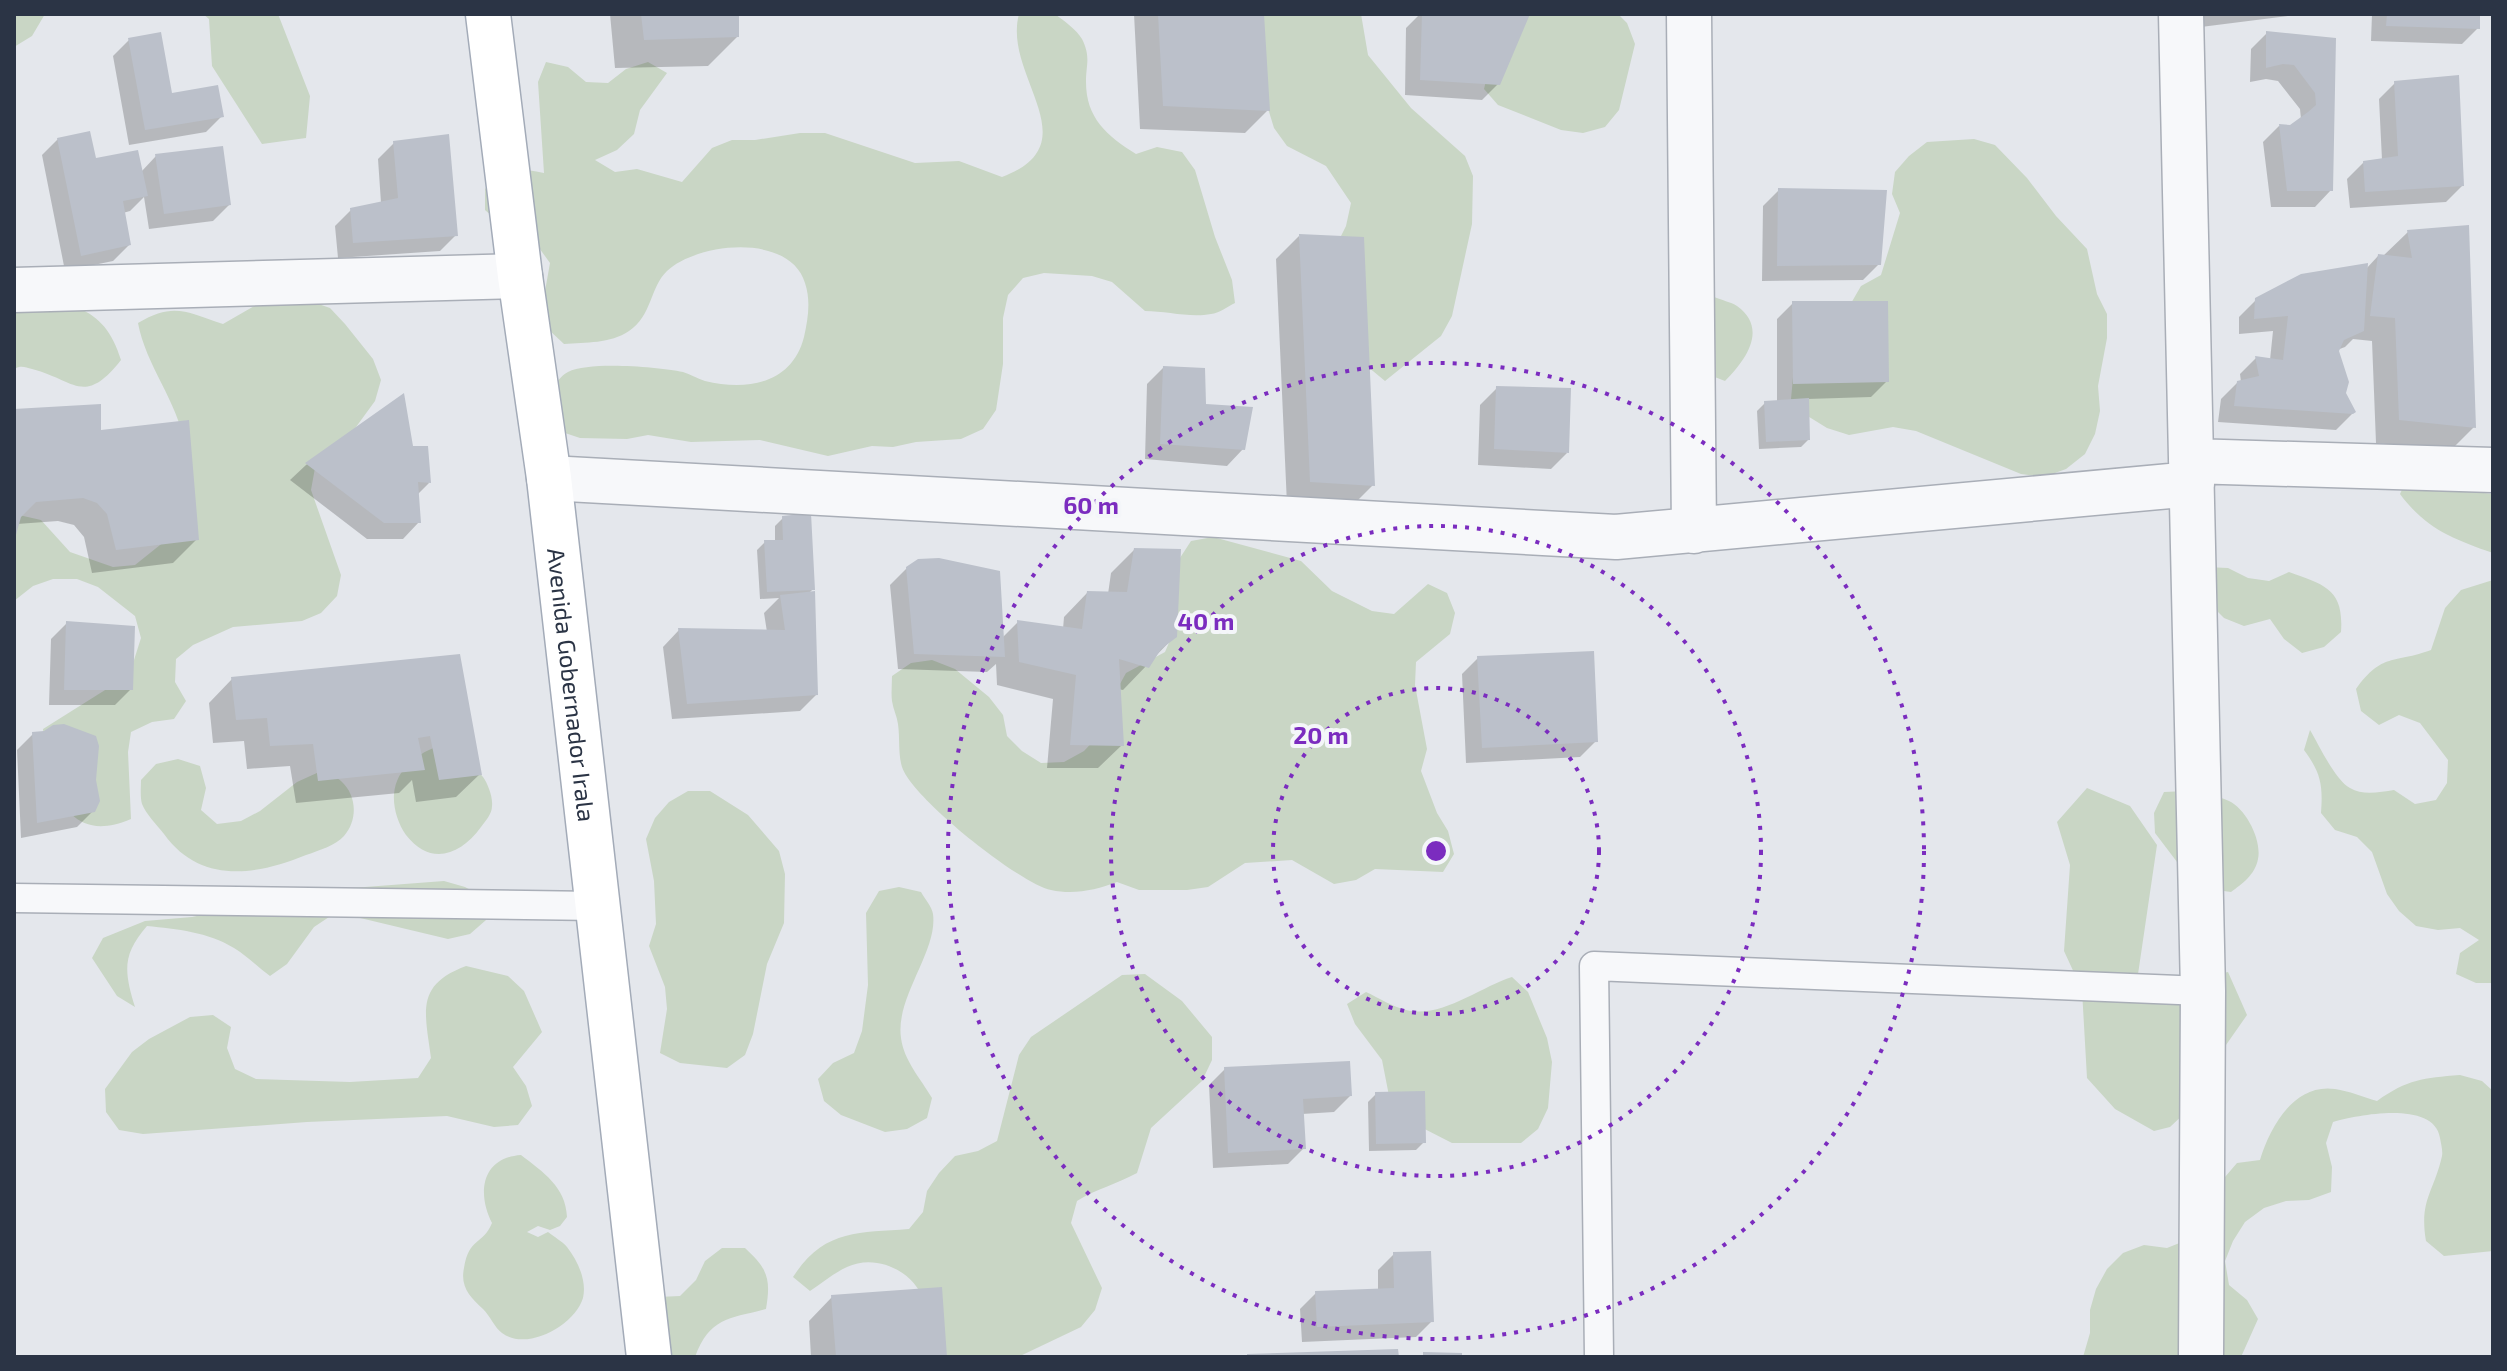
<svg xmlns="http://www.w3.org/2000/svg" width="2507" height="1371" viewBox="0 0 2507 1371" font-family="'Exo 2',sans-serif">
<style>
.green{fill:#c9d6c5}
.shadow{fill:#0003}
.building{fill:#bbc0ca}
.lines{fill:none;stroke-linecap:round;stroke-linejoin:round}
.service-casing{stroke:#a9aeb7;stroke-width:31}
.minor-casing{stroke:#a9aeb7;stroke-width:47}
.primary-casing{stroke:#a3abb8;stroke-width:47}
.service{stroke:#f7f8fa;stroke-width:28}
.minor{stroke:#f7f8fa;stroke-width:44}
.primary{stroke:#fff;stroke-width:44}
.ring{fill:none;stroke:#7b2cbf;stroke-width:4;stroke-dasharray:4 8}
.labels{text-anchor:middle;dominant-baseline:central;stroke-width:8;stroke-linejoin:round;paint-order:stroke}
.street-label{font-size:24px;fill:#2b3445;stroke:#f4f6f9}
.centre{fill:#7b2cbf;stroke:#f4f6f9;stroke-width:4}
.ring-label{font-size:24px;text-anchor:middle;font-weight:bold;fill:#7b2cbf;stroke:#f4f6f9;stroke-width:8;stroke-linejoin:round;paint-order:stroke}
</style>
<rect width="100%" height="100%" fill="#e4e7ec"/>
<!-- green -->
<path class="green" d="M14,14h31l-13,22 -18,11z
M203,14h75l32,82 -4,42 -44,6 -50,-78 -3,-47z
M1019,14h36c9,7 22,16 27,25 9,18 4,25 4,43 0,36 21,54 50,72l21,-7 25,5 13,18 20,67 17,43 3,23c-8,4 -16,10 -24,11 -21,4 -45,-3 -66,-3l-33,-29 -20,-6 -48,-3 -21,5 -15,17 -5,23v46l-7,46 -13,19 -22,10 -45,3 -23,5 -21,-1 -44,10 -68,-16 -69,2 -43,-7 -21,4 -47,-1 -21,-7 -8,-42c5,-5 10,-14 17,-17 22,-11 89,-5 115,0 7,2 15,7 22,9 42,10 87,3 99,-44 4,-18 7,-36 1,-54 -15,-50 -107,-41 -138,-12 -17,16 -15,45 -38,60 -19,13 -43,11 -65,13l-16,-15 -6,-21 8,-45 -13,-18 -20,-7 -32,-28v-21c23,-22 28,-22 59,-16l-6,-91 8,-20 22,5 18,15 22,1 18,-14 22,-7 19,11 -27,37 -6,24 -17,16 -22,10 20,12 22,-3 45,13 30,-34 20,-8h23l45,-7h25l90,30 44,-2 43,16c90,-34 0,-101 17,-163z
M1239,14h122l7,41 43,53 54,48 8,20 -1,48 -20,92 -11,20 -56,45 -35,-29 -14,-106 10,-20 5,-23 -25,-37 -39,-20 -13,-18z
M1525,14h93l9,9 8,21 -16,66 -14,17 -22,6 -22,-3 -63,-25 -14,-16 10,-43z
M1974,139l21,6 32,33 29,38 31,33 10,45 10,20v24l-9,48 2,25 -5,23 -10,20 -19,15 -22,8 -23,-3 -105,-43 -23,-4 -44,8 -22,-7 -21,-13 -15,-16 2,-22 57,-72 11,-19 20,-11 19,-62 -8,-19 3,-22 14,-16 18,-14z
M14,292c51,12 90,10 107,68 -37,47 -46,20 -89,9 -7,-2 -11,-4 -18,0z
M1714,297c7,3 17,5 23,9 32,23 8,55 -12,75l-18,-7z
M307,300l23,8 15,16 28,35 8,21 -6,21 -27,37 -33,30 -4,22 30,85 -4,21 -16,17 -19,8 -69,6 -40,18 -17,14 -1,23 11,19 -12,18 -22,3 -21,10 -3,20 3,67c-43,18 -64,1 -81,-40 -5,-15 -5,-34 -7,-50l78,-49 13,-20 7,-22 -6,-22 -37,-29 -21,-8h-24l-20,7 -19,15v-83l5,-3 22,5 29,32 43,15 22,-2 35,-28c3,-20 17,-76 15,-92 -8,-45 -39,-79 -47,-122 36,-21 48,-11 85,1l40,-23z
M2409,474l23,1 43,17 18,2v59c-40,-14 -67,-24 -93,-59z
M1213,537l88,24 31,30 40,20 22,3 34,-30 19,9 8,20 -5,21 -34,28 -1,23 12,64 -6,22 16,42 11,18 6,23 -11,18 -68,-3 -19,11 -22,4 -42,-24 -47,3 -37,24 -21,3h-48l-22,-8c-21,8 -43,13 -66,8 -32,-7 -139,-92 -149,-123 -4,-13 -2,-29 -4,-43 -1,-8 -5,-15 -6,-23 -1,-8 0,-17 0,-25l19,-13 21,-3 23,9 34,28 14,18 4,21 15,15 19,12 23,-1 20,-11 15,-16 16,-42 11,-20 39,-21 9,-21 4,-70 13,-20z
M2206,567l22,1 20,10 21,3 20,-9c36,13 55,17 52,60l-17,15 -22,6 -18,-14 -14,-20 -26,7 -20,-8 -17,-17z
M2493,580v403h-17l-20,-9 4,-21 19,-13 -19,-12 -22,2 -22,-4 -17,-15 -12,-17 -15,-42 -15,-15 -22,-7 -14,-17c2,-28 0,-40 -17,-63l6,-20c9,15 25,50 40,58 13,8 30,4 44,2l21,14 21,-4 11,-17 1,-23 -28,-37 -21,-8 -20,10 -18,-14 -5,-22c27,-37 37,-25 75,-39l14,-42 16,-18z
M436,747c12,7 40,20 47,30 5,7 10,20 9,29 0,8 -6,14 -11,21 -21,29 -51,39 -75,8 -8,-11 -13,-27 -12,-41 2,-24 21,-39 42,-47z
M178,759l22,7 6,22 -5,22 16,14 24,-3 19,-10 37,-29 22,-10c7,3 17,4 22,9 16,14 17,39 3,55 -8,9 -26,15 -38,19 -51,21 -106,29 -142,-21 -7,-9 -18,-20 -22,-30 -2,-7 -1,-17 -1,-24l15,-16z
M2087,788l43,18 27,39 -20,136 47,1 44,-10 19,43 -28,40 -17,42 -32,30 -16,4 -39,-22 -28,-31 -5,-88 -18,-39 6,-86 -13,-43z
M688,791h22l38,24 31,36 6,23 -1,49 -17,41 -14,70 -8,21 -18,13 -47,-5 -20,-10 7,-44 -2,-22 -16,-41 7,-22 -2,-43 -8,-42 9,-21 14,-16z
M2186,791c13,3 31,4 43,10 17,8 33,39 29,58 -3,16 -16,25 -27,33l-22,-3 -19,-10 -35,-46 -1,-20 10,-21z
M444,881l21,6 20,11 1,22 -16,14 -22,5 -92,-22 -24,-2 -18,12 -27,37 -17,12c-12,-9 -23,-20 -36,-28 -26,-16 -57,-19 -87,-22 -25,29 -23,45 -12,81l-18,-11 -25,-38 11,-20 42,-17 47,-4 23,-5 95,-7 42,-17z
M899,887l22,5c4,7 11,15 12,22 5,37 -38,83 -32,124 3,23 20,41 31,60l-5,20 -20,11 -22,3 -44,-17 -17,-14 -6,-22 15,-16 21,-10 8,-22 6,-46 -2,-72 13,-22z
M466,966l42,10 16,15 18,41 -29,35 13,19 6,20 -14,19 -24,2 -47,-11 -140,6 -164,12 -24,-4 -13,-18 -1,-23 27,-37 17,-13 41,-22 23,-2 18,12 -4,21 8,21 21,10 94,3 68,-4 13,-20c-6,-46 -16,-73 35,-92z
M1145,974l37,27 30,36v23l-10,21 -51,47 -14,45c-20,11 -41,16 -60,28l-6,22 31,65 -7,22 -14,17 -63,30h-82c-4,-18 -6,-38 -12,-56 -10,-30 -48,-48 -77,-34 -13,6 -25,16 -37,24l-17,-14c31,-48 65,-44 116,-48l14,-17 4,-21 12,-18 16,-17 23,-5 19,-10 22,-86 12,-18 91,-62z
M1512,977l16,15 19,46 5,24 -4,46 -10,21 -17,14h-69l-45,-23 -16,-14 -9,-46 -27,-36 -8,-20 19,-12c13,6 27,15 40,18 35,9 74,-23 106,-33z
M2460,1075l22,6 11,10v160l-49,5 -18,-15c-7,-41 8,-49 16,-85 1,-5 -1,-12 -2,-18 -6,-38 -82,-23 -107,-16l-7,21 6,24 -1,25 -22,8 -23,1 -22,7 -19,14 -12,19 -8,20 4,24 18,15 11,19 -17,38h-158l7,-24v-23l6,-21 11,-20 16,-16 21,-8 23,3 20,-8 20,-42 30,-35 23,-3c10,-33 34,-77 75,-71 14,2 28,8 42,12 31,-22 46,-23 83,-26z
M521,1155c22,17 45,32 46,62l-7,9 -10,4 -12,-4 -11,6 11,5 10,-5c6,5 14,9 19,15 11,14 20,34 16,51 -8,27 -56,54 -81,35 -7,-5 -12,-17 -19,-24 -13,-12 -23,-22 -19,-41 5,-31 19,-23 28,-45 -15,-29 -11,-65 29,-68z
M722,1248h23c23,21 26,31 21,61 -37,10 -56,8 -71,48h-50l13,-60 22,-1 16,-16 9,-19z"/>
<!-- shadow -->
<path class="shadow" d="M610,14h127v23l-29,29 -93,2z
M1134,14h128l6,96 -23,23 -105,-4z
M1420,14h108l-30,70 -16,16 -77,-5 1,-67z
M2193,14h110l-110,14z
M2372,14h106v14l-16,16 -91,-3z
M2267,33l67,7 -3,150 -16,17h-44l-8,-65 16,-16 11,1 11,-8 -1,-10 -22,-28 -12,-2 -16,3 1,-33z
M129,40l41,55 52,21 -16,16 -77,13 -16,-89z
M2395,83l67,103 -16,16 -96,6 -3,-29 17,-17 18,-2 -3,-61z
M58,139l37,21 46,12 15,-16 73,49 -16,16 -64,8 -5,-32 -14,14 -7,2 6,32 -16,16 -48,10 -23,-116z
M394,143l62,92 -16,16 -102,7 -3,-32 16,-16 30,-7 -3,-44z
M1779,190l100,74 -16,16 -101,1 1,-75z
M2408,232l66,195 -23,23 -75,-7 -4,-102 -19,-2 -8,8 -8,3 7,43 10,19 -18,18 -118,-8 3,-23 17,-17h3l-1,-8 16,-16 14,2 3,-29 -34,3v-17l17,-17 110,-31 12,-13h5z
M1299,236l74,249 -24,24 -62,-4 -11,-246z
M1793,303l94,78 -16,16 -64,2 1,41 -7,7 -42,2 -2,-38 8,-8 12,-1v-83z
M1163,368l41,38 39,43 -16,17 -82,-7 2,-75z
M1497,388l70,65 -16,16 -73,-4 2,-60z
M403,397l9,51 17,35 -12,12 2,27 -16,17h-36l-77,-59 16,-15z
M14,411l85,21 98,107 -24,24 -81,10 -8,-36 -10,-12 -16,-4 -41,3 -3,15z
M783,518l30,71 -5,5 8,101 -16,16 -128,8 -9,-72 16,-17 88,2 -3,-19 15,-15 -19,1 -3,-49 8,-8h10v-16z
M1134,550l41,86 -52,54 -5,-1 4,56 -24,23h-51l6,-69 -56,-14 -1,-21 -9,8 -89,-3 -8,-84 17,-17 95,70 16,-16 45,7 1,-12 23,-24 21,1 3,-21z
M67,623l64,66 -16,16h-66l2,-66z
M458,656l22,118 -24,23 -40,5 -4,-22 -13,13 -103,10 -6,-37 -43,3 -3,-28 -31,2 -4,-40 23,-24z
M1478,658l118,83 -16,16 -114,6 -4,-89z
M33,734l60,77 -16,16 -56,11 -4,-88z
M1225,1069l125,27 -16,16 -32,2 2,34 -16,16 -75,4 -4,-83z
M1376,1094l48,48 -8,8 -47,1 -1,-49z
M1394,1254l38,67 -16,16 -114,5 -2,-33 16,-16 62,-2v-21z
M832,1297l113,60h-134l-2,-36z"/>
<!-- building -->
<path class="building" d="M641,14h98v23l-95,3z
M1158,14h106l6,97 -107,-5z
M1422,14h108l-30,71 -80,-5z
M2387,14h93v15l-94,-3z
M2266,31l70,7 -3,153h-46l-8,-67 11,1 18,-13 8,-7 -1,-12 -21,-28 -11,-1 -17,4z
M161,32l11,61 46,-8 6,32 -79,13 -17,-92z
M2459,75l5,111 -99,6 -2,-31 35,-5 -4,-75z
M90,131l6,27 42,-8 10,46 -25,5 8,44 -50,11 -24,-118z
M449,134l9,102 -105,7 -3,-35 48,-10 -5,-57z
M223,146l8,59 -67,9 -9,-60z
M1778,188l109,2 -6,75 -104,1z
M2469,225l7,203 -77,-8 -4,-102 -25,-2 8,-62 34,4 -5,-28z
M1299,234l65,3 11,249 -65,-4z
M2368,263l-4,68 -20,9 -5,11 10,31 -3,11 10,19 -3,2 -119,-8 3,-25 22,-5 -4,-20 28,4 5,-44 -34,3 1,-21 46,-24z
M1792,301h96l1,81 -96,2z
M1163,366l42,2 1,36 47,3 -8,43 -85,-6z
M1496,386l75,2 -2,65 -75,-4z
M404,393l9,53h15l3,37 -13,-1 3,41h-37l-79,-60z
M1809,398l1,42 -44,2 -2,-41z
M101,404v26l88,-10 10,120 -83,10 -9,-36 -10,-11 -14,-5 -47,4 -15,15 -7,25v-133z
M811,513l4,77 -48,2 -3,-52h19l-1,-24z
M1134,548l47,1 -4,88 -16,12 -12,19 -30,-9 5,87 -54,-1 6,-70 -57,-13 -2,-42 65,9 5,-38 40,1z
M939,558l61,13 5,86 -91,-3 -8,-87 12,-8z
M815,591l3,104 -131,9 -9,-76 107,2 -5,-35z
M66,621l69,5 -2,64h-69z
M1594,651l4,91 -116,6 -5,-92z
M460,654l22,121 -43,5 -9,-44 -12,2 7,32 -107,11 -5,-37 -43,2 -3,-28 -31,2 -5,-43z
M64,724l32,12 3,10 -3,34 4,21 -5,11 -58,11 -5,-91 12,-1 9,-6z
M1350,1061l2,35 -49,3 3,50 -78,4 -4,-86z
M1425,1091l1,52 -50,1 -1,-52z
M1431,1251l3,71 -117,5 -2,-36 79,-3 -1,-36z
M942,1287l5,70h-111l-5,-62z
M1398,1349l1,8h-152v-3z
M1423,1352l39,1v4h-39z"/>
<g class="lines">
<!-- service casing -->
<g class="service-casing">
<path id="service" d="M14,898l582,8
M1599,1357l-5,-391 609,25"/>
</g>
<!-- minor casing -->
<g class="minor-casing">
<path id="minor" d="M1689,14l5,517
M2181,14l22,977 -2,366
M14,290l506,-14
M2191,461l302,9
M549,478l1067,59 576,-53"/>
</g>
<!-- primary casing -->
<g class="primary-casing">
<g id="primary">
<path id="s1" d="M488,14l32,262 29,202 100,879"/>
</g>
</g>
<!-- service -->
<use href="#service" class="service"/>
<!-- minor -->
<use href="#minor" class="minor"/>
<!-- primary -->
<use href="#primary" class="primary"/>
</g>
<!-- distance rings -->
<g class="ring">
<circle cx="1436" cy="851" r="163"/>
<circle cx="1436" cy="851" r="325"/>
<circle cx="1436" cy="851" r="488"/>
</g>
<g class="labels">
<!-- street labels -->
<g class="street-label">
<text stroke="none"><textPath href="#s1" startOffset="676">Avenida Gobernador Irala</textPath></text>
</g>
</g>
<circle cx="1436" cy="851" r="12" class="centre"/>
<g class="ring-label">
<text x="1091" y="514">60 m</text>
<text x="1206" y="630">40 m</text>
<text x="1321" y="744">20 m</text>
</g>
<!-- border -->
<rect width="2507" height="1371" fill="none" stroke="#2b3445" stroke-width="32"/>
</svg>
